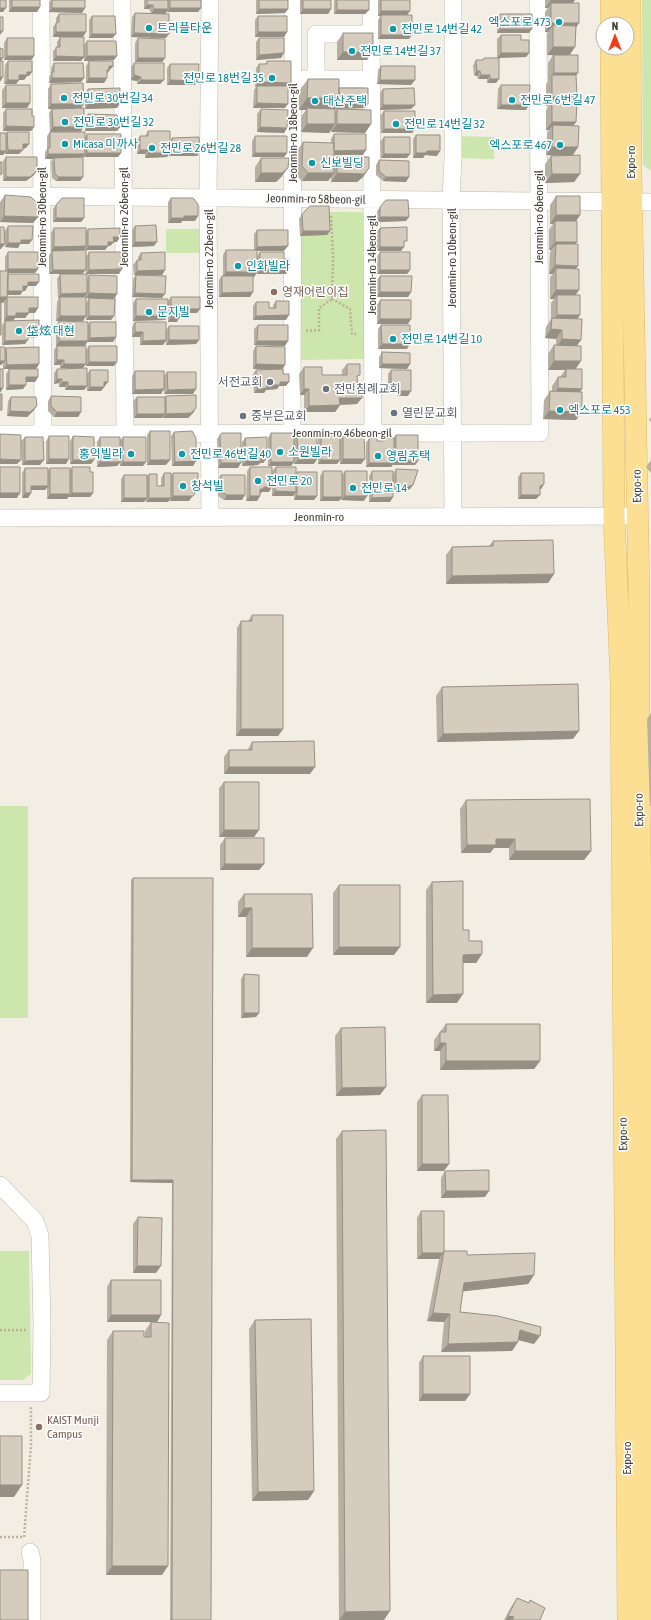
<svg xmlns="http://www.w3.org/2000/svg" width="651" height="1620" viewBox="0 0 651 1620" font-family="'Asap Condensed','Noto Sans KR',sans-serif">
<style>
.green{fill:#cce6ad}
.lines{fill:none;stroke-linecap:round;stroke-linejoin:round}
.minor-casing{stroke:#c0b8aa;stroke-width:18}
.major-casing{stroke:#e1bc63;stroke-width:22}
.path{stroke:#beb198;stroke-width:2.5;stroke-dasharray:2 2;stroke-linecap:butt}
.minor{stroke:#fff;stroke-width:17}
.major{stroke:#fcdf93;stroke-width:21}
.wall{fill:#b8afa3;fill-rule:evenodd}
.shaded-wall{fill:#968f84}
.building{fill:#d6ccbd;stroke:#968f84}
.culture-dot{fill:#0f9aa8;stroke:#fff;stroke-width:1.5}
.education-dot{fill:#8d6e63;stroke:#fff;stroke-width:1.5}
.worship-dot{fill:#6b7280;stroke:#fff;stroke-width:1.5}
.labels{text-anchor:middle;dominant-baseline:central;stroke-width:3;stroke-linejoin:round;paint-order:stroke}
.culture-label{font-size:12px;fill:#0d838f;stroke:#fff;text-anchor:start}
.street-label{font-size:12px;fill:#443e34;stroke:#fff}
.education-label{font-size:12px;fill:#785e54;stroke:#fff;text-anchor:start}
.worship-label{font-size:12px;fill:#5b616d;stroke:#fff;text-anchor:start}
</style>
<rect width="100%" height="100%" fill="#f2eee4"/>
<!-- green -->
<path class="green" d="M642,0h9v171l-8,-6z
M453,136l41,1v22l-41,-1z
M328,212h37l1,147 -68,1 -1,-124 31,-1z
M166,229h36v24h-36z
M0,806h28v212h-28z
M0,1251h29l2,123 -8,6h-23z"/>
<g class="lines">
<!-- minor casing -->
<g class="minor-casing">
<path id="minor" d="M41,0l2,433
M122,0l3,433
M371,0l2,433
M305,79h67
M316,79v-45h49
M0,196l651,6
M292,433l1,-433
M0,434l540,-1 -2,-433
M210,517l-2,-319 2,-198
M453,517l-2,-317 2,-42v-158
M0,518l637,-2
M0,1185l35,36 5,15 2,89 -1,68h-41
M30,1552l2,8v60"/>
</g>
<!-- major casing -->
<g class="major-casing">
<path id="major" d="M611,0v24
M630,0l1,171 8,422v192l2,123 5,712
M611,48l3,468 7,166 7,938"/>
</g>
<!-- path -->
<path class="path" d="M332,299l18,10 2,25h6
M306,331l13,-1v-22l13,-9 1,-42 -2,-43
M0,1330h28
M0,1537h24l7,-92v-38"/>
<!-- minor -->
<use href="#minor" class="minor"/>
<!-- major -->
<use href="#major" class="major"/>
</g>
<!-- wall -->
<path class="wall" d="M9,0h31l-3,12h-28z
M51,0h34v8l-3,5 -33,-1v-9z
M144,0h57v8l-3,4h-31v-1l-2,3 1,24 -35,-1 1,-20 3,-4h16l-2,-4h-5z
M256,0h32l-3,13 -29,1z
M300,0h31v9l-3,5h-28z
M334,0h35v10l-4,4h-31z
M378,0h32l-3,15 2,24h-31v-19l3,-4h-3z
M545,0h30l-2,3 3,25 -6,27 6,20 -3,26 1,25 4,21 -5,8 7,19 -6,8 -29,1v-19l6,-8h8l-13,-1 1,-21 2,-4h-3v-20l3,-4h-3v-22l2,-2v-19l5,-8h-6v-21l1,-2h-3v-20l3,-4h-3z
M59,14l24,23h-30v-10l3,-4v-5z
M500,14l29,19h-32v-15z
M92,16l24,18 -4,4h-23v-18z
M258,16l29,16 -3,5h-29v-17z
M343,33l24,27h-30v-18z
M501,35l20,5 8,13 -3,4 -29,1v-19z
M60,37l24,8 3,-4 27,19 -30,1v-4l-3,4h-28v-10l4,-4v-5z
M7,38l27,18 -3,4h-27v-17z
M138,38l27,20 -3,4h-27v-19z
M259,38l22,20 -25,2v-18z
M476,60h7l13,23h-9v-4h-9l-1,-3 -3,-1 -1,-10z
M8,61l21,15h-2l-3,4h-5l-3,4h-12l1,-19z
M89,61l24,5 -6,8v4l-3,5h-18v-17z
M267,61l24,22 -3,3 -3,22h-32l1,-18 2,-3h-1l1,-19 3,-4h6z
M54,63l30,15 -3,4 -32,1v-6l2,-3v-6z
M134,63l30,17 -4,4h-23v-3l-6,-1v-13z
M170,64l25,21h-28v-17z
M381,66l34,14 -4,5 -34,-1 1,-14z
M308,79l31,9 29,16 -3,4 -30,1v3l2,-3 34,15 -6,9 -34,-1v-2l-2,3 -28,-1v-15l5,-7h-7v-19z
M51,84l33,20 -3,4 -33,1v-20z
M6,85l24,18 -3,5h-25v-18z
M501,85l25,25 -29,-1 1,-20z
M88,89l32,14 -3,5 -32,1v-16z
M383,89l28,20 -31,1v-17z
M6,109l26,7 2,11 -3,4h-28v-18z
M52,109l29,22 4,6 2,-3 34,19 -3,4h-34v-2l-1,3v19l-3,4h-24l-4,-3 -1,-16 2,-3h-8v-7l2,-3v-13l3,-4 -1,-19z
M261,109l26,19 -3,5 -27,-1v-18z
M384,111l31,18 -3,4h-31l-1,-17z
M88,114l30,5 2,8 -3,4h-32v-12z
M148,131l22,10 2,-3 28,14 -3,4h-28v-2l-2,3 -22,1v-4h-8v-13l3,-5h5z
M7,132l19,16 -3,1 -4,5h-14v-1l-2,2h-3l6,-21z
M334,134l29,21h-29v6l3,-4 32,11 -6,9 -6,5h-26v-5l-3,4h-26l-6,-6 1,-24 6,-9 28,1v-4z
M416,135l21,21 -12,-1 -2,3h-10v-19z
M255,136l32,17 -3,4h-32v-16z
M384,137l23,21h-26l-1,-16z
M6,157l28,18 -8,6h-23v-20z
M261,158l21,18 -6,6h-21v-15z
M379,160l27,22 -23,-1 -7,-6v-10z
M5,195l33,22 -5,6 -33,-1v-20z
M556,196l24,19 -4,6 -1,23 1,51 2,24 3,21 -4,5 -1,24 6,20 -2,3 -4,28 -33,-1 1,-19 6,-9h2v-5l6,-9h2l5,-7h-17v-16l6,-9h2v-6l-11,-1 1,-11 5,-8v-16l3,-4h-4v-22l3,-3h-4l1,-21 1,-3h-2v-20l4,-6h-3v-19z
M171,198l24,23h-13l-1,2h-13v-21z
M56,205l28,13 -3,4h-28v-13z
M380,207l26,14 -29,1v-11z
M302,214l28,17 -3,4 -27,1 -1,-17z
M8,226l21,18h-9l-2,4 -13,-1v-16z
M135,226l19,20 -22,1v-17z
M54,228l32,4 2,-3 32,8 -3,5h-3l-4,4h-2l-3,4h-19l-3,24h3v-17l3,-5 30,22h-32v5l2,-4 25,24v17l-3,4h-25v-4l-3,5h-27l1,-19 2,-4h-1l-1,-19 3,-5h4h-15v-19l3,-4h-1v-18zM86,298l27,1 -24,-1 -3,5z
M380,228l24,17 -3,6h-25v-19z
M257,230l27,21h-27v5l3,-4 24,7 2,15h-29v-1l-3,4h-1l-3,20h-31v-17l3,-4h1v-21l3,-5h28v-16z
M8,252l30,17 -3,4h-27v1l28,12h-8l-3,5h-2l-3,4h-13v2l28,16h-6l-4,5h-10l-2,2 23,18h-8l-3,6 -23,1v-20l3,-4h-1v-19l-1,1h-2l-1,-32h5v-14z
M380,252l30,18 -3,4h-30v-18z
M141,253l24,17 -3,5h-17l17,23 -30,-1 1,-18 3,-4h-2l-1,-10 4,-5h1v-3z
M380,276l31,16 -3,5h-32v-16z
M171,297l26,16h-7l-3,5h-8l-2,4h-9v-5l-3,3 -32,1v-18l3,-4 32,2z
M380,300l28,24h-31v-19z
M276,301l10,19h-33v-14l3,-4 13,6h4v-3z
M59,321l29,4 2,-3 26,15 -3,5h-26l-2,4 1,4 3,-4 25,20h-28v-2l-26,4v-3h-6v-15l3,-4h-1v-20z
M135,322l31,8 3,-4 30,14 -3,4 -30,1v-4l-3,4h-23v-8h-8v-10z
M258,325l27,21 -31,-1v-16z
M381,325l26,24h-29v-20z
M256,346l29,19 -3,4 4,17h-7l-2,3 -11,1 -2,3h-10l-1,-19 3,-4 21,-1h-24v-18z
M6,348l33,16 -3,5h-33v-6l-2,2 4,-15z
M382,352l25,17 -28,-1v-11z
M347,364l10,15v25l-17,1 -5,7h-31v-17h-4l-1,-21 5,-7 18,8h20v-5z
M9,369l29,8 -3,5h-9l-3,7 -17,1v-16z
M57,369l30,5 3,-4 15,17h-1l-3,4h-14v-5l-3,4h-19v-3h-6v-4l-5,1v-11z
M391,370l17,26h-11v-5h-7v-3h-2v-14z
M135,371l29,5 3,-4 26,22h-29v-6l-3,6h-29v-18z
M51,396l30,16 -3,5h-24l-6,-6v-10z
M166,396l30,12 -3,5 -5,5h-25v-2l-1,2h-28l-1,-17 4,-4h28z
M11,397l23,13 -7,7 -20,-1 1,-15z
M651,417v5l-2,-2z
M150,431l16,34h-19v-30z
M174,432l22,29 -3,5h-21l-1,-30z
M271,433l23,6 3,-4 17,29h-20v-16v14l-3,4h-23v-28z
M220,435l18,33h-20l-1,-29z
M321,435l19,5 3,-4 22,23 -4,5h-21v-4l-3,4h-19v-25z
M396,435l22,26 -3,4h-22v-1l-2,3h-25v-24l3,-5 8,3h4l2,-3h10z
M49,436l17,28h-20v-23z
M73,436l21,24 -3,4h-21v-23z
M25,437l15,28h-18l-1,-24z
M100,437l20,3 3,-3 20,29h-23v-3l-3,3 -20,1v-25z
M245,438l22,20 -4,5h-3l-2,2 -16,1v-24z
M651,460v13l-5,-6z
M72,467l18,5 3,21 -3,4h-22v-1l-1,3h-20v-11l-2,2h-14v3l-3,5h-6v-25l3,-5 23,3 2,-3 20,2z
M250,467l19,25h-7l-2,2v2l-3,5h-11l1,-30z
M276,467l20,7 1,-2 20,24 -3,4h-20v-6l-1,2h-21v-25z
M396,469l17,16 -3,4 -13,5 -4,-4v-16z
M323,471l19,4 3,-4 19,30 -23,-1v-3l-2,4h-19v-25z
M372,471l21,26 -3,5h-21v-26z
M164,473l7,3 2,-3 16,28h-19v-2l-2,3h-22v-2l-2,2h-23v-23l3,-4 23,1 2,-2 8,12h4v-8z
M521,473l23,11 -3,5h-1l-4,10h-18v-22z
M221,475l21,25h-18l-6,-4v-17z
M493,541l61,33 -6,9 -102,1v-29l6,-8 37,-1z
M252,615l31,114 -5,7h-42l1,-108 4,-7h7z
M442,687l131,52 -136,3 -1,-46z
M651,713v93h-1l-3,-87z
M252,742l58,32h-86v-17l5,-7h19v-1z
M224,782l35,48 -5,7h-35v-49z
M466,800l125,51 -7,9h-75v-12h-15l-4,5h-29l-1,-44z
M225,838l39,26 -5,6h-39v-25z
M133,878h80l-2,742h-41l2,-437 -42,-1 1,-302z
M432,882l31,48 6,11 13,13 -6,9h-13l-6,40h-31v-113z
M339,885l55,70h-61v-62z
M244,894l63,63h-61v-40h-8v-15z
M244,974l15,39 -3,4 -15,1v-39z
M446,1024l94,37 -6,8 -94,1v-19h-6v-11z
M341,1028l39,67 -44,1 -1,-60z
M422,1095l22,76h-27v-69z
M342,1131l42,489h-45l-3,-481z
M445,1171l40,26 -44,1v-20z
M421,1211l23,40 23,4 67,20 -6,9 -65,7 -3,21 74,32 -15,-4 -7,11 -71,1 3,-30 -17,-1 12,-62h-22v-41z
M138,1217l18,56h-23v-49z
M111,1280l50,35 -4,7h-50v-35z
M255,1320l59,171 -6,9 -56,1 -3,-172z
M151,1322l11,253h-56l1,-235 6,-9 32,6v-6z
M423,1356l47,38 -5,7h-46v-38z
M517,1598l11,5 2,-3 10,20h-36l7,-13z"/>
<!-- shaded-wall -->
<path class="shaded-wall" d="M551,0h24l-6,8 -18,-5 -3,5h-3z
M147,5h6l-4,4h-5z
M12,7h28l-3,5h-28z
M0,8h6l-3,4h-3z
M52,8h33l-3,5 -33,-1z
M170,8h31l-3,4h-31z
M154,9h14l-3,5h-14z
M259,9h29l-3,4 -29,1z
M303,9h28l-3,5h-28z
M337,10h32l-4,4h-31z
M381,11h29l-3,4 -29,1z
M551,23h28l-6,9 -20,-7 -5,7h-3z
M500,29h32l-3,4h-32z
M0,31h3l-3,4z
M56,32h30l-3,5h-30z
M258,32h29l-3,5h-29z
M134,33l35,1 -3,4 -35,-1z
M92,34h24l-4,4h-23z
M381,35h31l-3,4h-31z
M553,47h22l-6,9 -22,-1z
M343,52h30l-6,8h-30z
M284,53l-3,5 -25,2 3,-5z
M501,53h28l-3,4 -29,1z
M7,56h27l-3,4h-27z
M56,56l28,1 -3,4h-28z
M87,56h30l-3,4 -30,1z
M0,58h3l-3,4z
M138,58h27l-3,4h-27z
M109,66h4l-7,8h-2z
M477,71h3l-3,5 -3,-1z
M27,72h5l-3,4h-2l-3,4h-8l3,-5z
M554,73h24l-7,9 -19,-6z
M134,75l7,2 -4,4 -6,-1z
M481,75h9l-3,4h-9z
M0,77h3l-3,5z
M52,78h32l-3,4 -32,1z
M89,78h18l-3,5h-18z
M490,79h9l-3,4h-9z
M8,80h11l-3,4h-12z
M141,80h23l-4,4h-23z
M170,80l28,1 -3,4h-28z
M380,80h35l-4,5 -34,-1z
M259,82l32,1 -4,4 -30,-1 -2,1z
M577,96l-6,9 -19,-4 -3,4 -3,1 6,-9z
M307,98h32l-9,12 -23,-2 -1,2h-7z
M6,103h24l-3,5h-25z
M120,103l-3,5 -32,1 3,-5z
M257,103l31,1 -3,4h-32z
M51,104h33l-3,4 -33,1z
M335,104h33l-3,4 -33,1z
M383,105h32l-4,4 -31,1z
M501,105h28l-3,5 -29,-1z
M552,122h24l-6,9 -17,-6 -4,5h-3z
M307,124h28l-6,9 -28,-1z
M337,124h34l-6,9 -34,-1z
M6,126l28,1 -3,4h-28z
M88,126l32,1 -3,4h-32z
M53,127h31l-3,4 -31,1z
M260,127l27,1 -3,5 -27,-1z
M384,129h31l-3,4h-31z
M23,144h6l-3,4 -7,1z
M552,147h26l-6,9 -26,-1z
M8,150h15l-4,4h-14z
M140,150h8l-3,4h-8z
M366,150l-3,5h-32l3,-4z
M0,151h6l-3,4h-3z
M427,151h13l-3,5 -12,-1 -2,3h-10l3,-5z
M172,152h28l-3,4h-28z
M87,153h34l-3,4h-34z
M148,153h22l-3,4 -22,1z
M255,153h32l-3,4h-32z
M48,154h37l-3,5 -28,-1 -1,1h-8z
M384,154h26l-3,4h-26z
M288,168l-6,8 -6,6h-21l6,-9z
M369,168l-6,9 -6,5h-26l6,-9z
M37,171l-3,4 -8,6h-23l3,-4z
M308,173h26l-6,8h-26z
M552,174h28l-6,8 -29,1z
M59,177h24l-3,4h-24z
M386,177h23l-3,5 -23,-1z
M556,215h24l-6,9 -19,-3 -2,3h-3z
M4,216l34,1 -5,6 -33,-1z
M184,216h14l-3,5h-13l-1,2h-13l3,-5z
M380,217h29l-3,4 -29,1z
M56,218h28l-3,4h-28z
M303,231h27l-3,4 -27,1z
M113,237h7l-3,5h-3l-4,4h-2l-3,4h-20l3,-4 20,-4z
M21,240h11l-3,4h-9l-2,4 -13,-1 3,-4z
M135,242h22l-3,4 -22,1z
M555,242h22l-6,8 -15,-6 -5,6h-2z
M0,244h5l-4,5h-1z
M86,246l-3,5h-32l3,-4z
M288,246l-4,5h-30l3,-4z
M380,247h24l-3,4h-25z
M555,265l23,1 -6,8 -16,-6 -3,6h-4z
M8,269h30l-3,4h-30z
M122,269l-3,5h-33l3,-4z
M53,270h33l-4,4h-33z
M165,270l-3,5h-28l3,-4z
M260,270h29l-3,4h-29z
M380,270h30l-3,4h-30z
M226,272h31l-3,5 -31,-1z
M28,282h11l-3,4h-8l-3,5h-2l-3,4h-16l3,-4 16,-5z
M556,290h23l-6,9 -16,-4 -3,4h-4z
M253,292l-3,5h-31l3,-4z
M380,292h31l-3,5h-32z
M87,293l-3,4 -26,1 3,-4z
M89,293l28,1 -3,5 -28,-1z
M135,293l30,1 -3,4 -30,-1z
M0,297h7l-4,6h-3z
M29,308h9l-3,5h-10z
M190,309h10l-3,4h-7l-3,5h-8l-2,4h-9l3,-5z
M16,313h13l-4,5h-10l-2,3h-9l3,-5z
M289,315l-3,5h-33l3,-4z
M557,315h23l-6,9h-23z
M60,316h26l-3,5h-27z
M89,316h25l-3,4h-25z
M136,316h32l-3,4 -32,1z
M380,319h31l-3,5h-31z
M551,329l11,1 -6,9 -11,-1z
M135,332h8l-3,5h-8z
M39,333l-3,5h-12l3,-4z
M116,337l-3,5h-26l-2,4h-29l3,-5h28l3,-3z
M562,339l19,1 -6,8h-19z
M28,340l-3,4 -23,1 3,-4z
M166,340l-3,5h-23l3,-4z
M169,340h30l-3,4 -30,1z
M257,341h31l-3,5 -31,-1z
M382,344h28l-3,5h-29z
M57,360h7l-4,5h-6z
M0,361h5l-4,4h-1z
M554,361h27l-6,9h-27z
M89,362h28l-3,4h-28z
M39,364l-3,5h-33l4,-4z
M64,364h22l-3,4h-23z
M256,364l29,1 -3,4h-29z
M382,364h28l-3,5 -28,-1z
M26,377h12l-3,5h-12z
M57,379h5l-3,4 -5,1z
M62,382h6l-3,5h-6z
M104,382h4l-7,9h-14l3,-4z
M280,382h9l-3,4h-7l-2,3 -11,1 -2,3h-10l3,-4z
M391,384h2l-3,4h-2z
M9,385h17l-3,4 -17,1z
M68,386h19l-3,4h-19z
M393,387h7l-3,4h-7z
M0,388h3l-3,5z
M558,388l24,1 -6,8h-24z
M164,389l-3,5h-29l3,-4z
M196,389l-3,5h-29l4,-4z
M304,389h5l-5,6h-4z
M400,391h11l-3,5h-11z
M339,398h23l-5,6 -22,1z
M340,405l-5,7h-31l5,-6z
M37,406l-3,4 -7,7 -20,-1 3,-5z
M196,408l-3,5 -5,5h-25l3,-4z
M549,411l33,1 -6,8 -33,-1z
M57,412h24l-3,5h-24z
M137,414h28l-3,4h-28z
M261,458h6l-4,5h-3l-2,2 -16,1 4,-5z
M0,459l21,1 -4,4h-17z
M49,459h20l-3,5h-20z
M317,459l-3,5h-20l4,-4z
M343,459h22l-4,5h-21z
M44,460l-4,5h-18l3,-4z
M73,460h21l-3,4h-21z
M150,460h20l-4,5h-19z
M321,460h19l-3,4h-19z
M196,461l-3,5h-21l3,-4z
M396,461h22l-3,4h-22z
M100,462h20l-3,4 -20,1z
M123,462h23l-3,4h-23z
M271,462h23l-3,4h-23z
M221,463h20l-3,5h-20z
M369,463h25l-3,4h-25z
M544,484l-3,5 -5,1 4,-4z
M413,485l-3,4 -13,5 4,-5z
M31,486h17l-3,4h-17z
M264,487h8l-3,5h-7l-2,2v-5z
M198,489l-9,12h-19l3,-5z
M275,491l21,1 -3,4h-21z
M0,493h20l-3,5h-17z
M25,493h6l-3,5h-6z
M72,493h21l-3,4h-22z
M50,494h20l-3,5h-20z
M227,495h18l-3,5h-18z
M521,495h19l-4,4h-18z
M250,496h10l-3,5h-11z
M297,496h20l-3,4h-20z
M345,496h22l-3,5 -23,-1z
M323,497h19l-3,4h-19z
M393,497l-3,5h-21l3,-4z
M124,498h23l-3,4h-23z
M149,498h22l-3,4h-22z
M554,574l-6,9 -102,1 6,-8z
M241,729h42l-5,7h-42z
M579,731l-6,8 -136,3 6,-8z
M229,767h86l-5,7h-86z
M224,830h35l-5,7h-35z
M496,839h19l-6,9h-15l-4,5h-29l6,-8z
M515,851h76l-7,9h-75z
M225,864h39l-5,6h-39z
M244,908h8l-6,9h-8z
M339,947h61l-6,8h-61z
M252,948h61l-6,9h-61z
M482,954l-6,9h-19l6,-8z
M463,994l-6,9h-31l7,-8z
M244,1013h15l-3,4 -15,1z
M440,1043h6l-6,8h-6z
M446,1061h94l-6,8 -94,1z
M386,1087l-6,8 -44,1 6,-8z
M422,1164h27l-5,7h-27z
M132,1180h41l-1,3 -42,-1z
M446,1191h43l-4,6 -44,1z
M422,1253h21l-4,6h-22z
M137,1266h24l-5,7h-23z
M534,1275l-6,9 -70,8 6,-9z
M433,1313l17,1 -6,8 -17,-1z
M111,1315h50l-4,7h-50z
M520,1330l20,6 -6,8 -20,-5z
M518,1342l-6,9 -71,1 7,-8z
M423,1394h47l-5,7h-46z
M0,1485h22l-8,12h-14z
M314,1491l-6,9 -56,1 6,-9z
M112,1566h56l-6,9h-56z
M390,1611l-6,9h-45l6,-8z
M508,1616l6,1 -3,3h-5z"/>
<!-- building -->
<path class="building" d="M0,0h6v8h-6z
M12,0h28v7h-28z
M52,0h33v8h-33z
M147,0h21v9h-14l-1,-4h-6z
M170,0h31v8h-31z
M259,0h29v9h-29z
M303,0h28v9h-28z
M337,0h32v10h-32z
M381,0h29v11h-29z
M551,3h28v20h-28z
M135,13l34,1v20l-35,-1z
M59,14h27v18h-30v-9l3,-1z
M500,14h32v15h-32z
M381,15h31v20h-31z
M92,16h23l1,18h-24z
M258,16h29v16h-29z
M0,17h3v14h-3z
M553,25l23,1 -1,21h-22z
M343,33h30v19h-30z
M501,35h20v5h8v13h-28z
M60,37h24v20l-28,-1v-9h4z
M7,38h27v18h-27z
M138,38l27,1v19h-27z
M259,38h25v15l-25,2z
M87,41h29l1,15h-30z
M0,48l3,1v9h-3z
M554,55h24v18h-24z
M484,58h15v21h-9v-4h-9l-1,-4h-3l-1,-11h7z
M0,61h3v16h-3z
M8,61h24v11h-5v3h-8v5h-11z
M89,61h24v5h-4v4h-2v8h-18z
M267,61h24v22l-32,-1v-18h8z
M54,63h29l1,15h-32v-6h2z
M134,63h30v17h-23v-3l-7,-2z
M170,64h29l-1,17 -28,-1z
M381,66h34v14h-35z
M552,75h24l1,21 -25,1z
M308,79h31v19h-32z
M83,83l1,21h-33v-20z
M6,85h24v18h-24z
M501,85h29l-1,20h-28z
M257,86h31v18l-31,-1z
M120,88v15l-32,1v-15z
M339,88h29v16h-33v-1l4,-5z
M414,88l1,17h-32v-16z
M552,101h25l-1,21h-24z
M84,108v19h-31l-1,-18z
M307,108l28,1v15h-28z
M6,109h26v7h2v11l-28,-1z
M261,109l27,1 -1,18 -27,-1z
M337,109l34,1v14h-34z
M384,111h31v18h-31z
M88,114l29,1 1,4h2v8l-32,-1z
M553,125l26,1 -1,21h-26z
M148,131h22v22h-22v-3h-8v-14h8z
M7,132h22v12h-6v6h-15z
M50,132h35v22h-37v-6h2z
M0,133h6v18h-6z
M87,134h34v19h-34z
M334,134h32v16l-32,1z
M416,135h24v16h-13l-1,2h-10z
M255,136h32v17h-32z
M199,137l1,15h-28v-14z
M384,137h26v17h-26z
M303,142l31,1v30h-26l-6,-7z
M580,155v19h-28l-1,-18z
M6,157h31v14l-7,6h-24z
M83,157v20h-24l-4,-3 -1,-16z
M337,157h32v11l-5,6 -27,-1z
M261,158h28l-1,10 -6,5h-21z
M379,160l30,1v16h-23l-7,-6z
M0,162h2v12l-2,1z
M5,195l26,2 7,7v13l-34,-1z
M556,196h24v19h-24z
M62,198h22v20h-28v-13z
M171,198h22l5,6v12h-14v2h-13z
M386,200h22l1,17h-29v-10z
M310,206h19l1,25h-27l-1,-17z
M555,221h22v21h-22z
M156,225l1,17h-22v-16z
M8,226h25l-1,14h-11v3h-13z
M0,227h4l1,17h-5z
M407,227v14h-3v6h-24v-19z
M54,228h32v18l-32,1z
M120,228v9h-7l1,5h-6v4h-20v-17z
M257,230h31v16l-31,1z
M556,244h22v22l-23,-1z
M86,250v20h-33l-1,-19z
M226,250h31v22h-31z
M8,252h30v17h-30z
M89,252h33v17l-33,1z
M165,252v18l-28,1v-11h4v-7z
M260,252h24v7h5v11h-29z
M380,252h30v18h-30z
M556,268l23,1v21h-23z
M0,271h8l-1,26h-7z
M8,274h31v8h-11v4h-5v5h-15z
M60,274h27v19l-26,1z
M89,275l28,1v18l-28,-1z
M136,275l30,1 -1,18 -30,-1z
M222,276h31v16l-31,1z
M380,276h32l-1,16h-31z
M557,295h23v20h-23z
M7,297h31v11h-9v5h-13v3h-9z
M60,297h26v19h-26z
M171,297h29v12h-10v4h-10v4h-9z
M89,298l26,1 -1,17h-25z
M136,299h32v17h-32z
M380,300h31v19h-31z
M276,301h13v14l-33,1v-14h13v6h7z
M0,302h1v33h-1z
M552,318l30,1 -1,21 -19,-1v-9l-11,-1z
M39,320v13l-12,1 1,6 -23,1v-20z
M59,321l29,1v19h-29z
M90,322h26v15l-26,1z
M135,322h31v18l-23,1v-9h-8z
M258,325h30v16h-31z
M381,325h29v19h-28z
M169,326h30v14h-30z
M554,345l27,1v15h-27z
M57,346h29v18h-22v-4h-7z
M89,346h28v16h-28z
M256,346l29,1v18l-29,-1z
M0,347h5v14h-5z
M39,347v17l-32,1 -1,-17z
M382,352l28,1v11h-28z
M347,364h13v11l-3,1 1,16h4v6h-23l1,7 -31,1v-17h-5v-22h18v8h25z
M87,368v18h-19v-4h-6v-3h-5v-10z
M0,369h3v19h-3z
M9,369h29v8h-12v8h-17z
M283,369v5h6v8h-9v3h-13v3l-10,1 -1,-19z
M566,369h16v20l-24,-1v-11h8z
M90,370h18v12h-4v5h-14z
M391,370h20v21h-11v-4h-7v-3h-2z
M135,371h29v18l-29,1z
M167,372h29v17l-28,1z
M550,391l32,1v20l-33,-1z
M0,394h2v16h-2z
M196,395v13l-5,5 -25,1v-18z
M51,396l30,1v15h-24l-6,-6z
M11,397h25l1,9 -7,6 -20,-1z
M137,397h28v17h-28z
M150,431h20v29h-20z
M192,431l4,7v23l-21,1 -1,-30z
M222,433h19v30h-20l-1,-28z
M271,433h23v29h-23z
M0,434l21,1v25l-21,-1z
M297,435h20v24l-19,1z
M321,435h19v25h-19z
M396,435h22v26h-22z
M49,436h20v23h-20z
M73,436l21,1v23h-21z
M343,436h21l1,23h-22z
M25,437h18l1,23 -19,1z
M100,437h20v25h-20z
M123,437h23v25h-23z
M267,437v21h-6v3h-15l-1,-23z
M369,438h8v3h6v-3h11v25h-25z
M0,467h20v26h-20z
M72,467h18v5h3v21h-21z
M250,467h22v20h-8l-1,2h-3v7h-10z
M276,467h20v25l-21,-1z
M25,468h23v18h-17v7h-6z
M50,468h20v26h-20z
M396,469l22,1 -5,15 -12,4 -5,-4z
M323,471h19v26h-19z
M345,471h22v25h-22z
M372,471h21v26l-21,1z
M297,472h20v24h-20z
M164,473h7v25h-22v-24h8v12h7z
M173,473h25v16l-5,7h-20z
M521,473h23v11l-4,2v9h-19z
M124,475h23v23h-23z
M221,475h24v20h-18l-6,-3z
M553,540l1,34 -102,2v-29l41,-1v-5z
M252,615h31v114h-42v-108h11z
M578,684l1,47 -136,3 -1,-47z
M314,741l1,26h-86v-17h23v-8z
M224,782h35v48h-35z
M590,799l1,52h-76v-12h-19v6h-29l-1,-45z
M225,838h39v26h-39z
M133,878h80l-2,742h-39l1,-440h-41z
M463,881v49h6v11h13v13l-19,1v39l-30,1 -1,-113z
M339,885h61v62h-61z
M244,894h68l1,54h-61v-40h-8z
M244,974l15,1v38h-15z
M446,1024h94v37h-94v-18h-6v-11h6z
M385,1027l1,60 -44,1 -1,-60z
M422,1095h26l1,69h-27z
M386,1130l4,481 -45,1 -3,-481z
M489,1170v21h-43l-1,-20z
M421,1211h23v40l-1,2h-21z
M138,1217l24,1 -1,48h-24z
M444,1251h23v4l68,-2 -1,22 -70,8 -4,29 38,4 43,11 -1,9 -20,-6 -2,12 -70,2 2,-30 -17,-1z
M111,1280h50v35h-50z
M311,1319l3,172 -56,1 -3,-172z
M151,1322l18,1 -1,243h-56l1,-235h31v6h7z
M423,1356h47v38h-47z
M0,1436h22v49h-22z
M0,1570h28v50h-28z
M517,1598l12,5 1,-3 15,8 -5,12h-28l2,-3 -6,-1z"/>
<!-- markers -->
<g class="culture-dot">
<circle cx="559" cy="22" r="4"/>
<circle cx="149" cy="28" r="4"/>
<circle cx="393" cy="29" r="4"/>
<circle cx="352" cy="51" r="4"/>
<circle cx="272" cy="78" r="4"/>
<circle cx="64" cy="98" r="4"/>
<circle cx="512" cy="100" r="4"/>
<circle cx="315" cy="101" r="4"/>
<circle cx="65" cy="122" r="4"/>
<circle cx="396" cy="124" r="4"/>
<circle cx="65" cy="144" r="4"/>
<circle cx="560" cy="145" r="4"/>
<circle cx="152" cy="148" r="4"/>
<circle cx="312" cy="163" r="4"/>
<circle cx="238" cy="266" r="4"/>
<circle cx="149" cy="312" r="4"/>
<circle cx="19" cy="331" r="4"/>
<circle cx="393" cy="339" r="4"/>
<circle cx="560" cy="410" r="4"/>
<circle cx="280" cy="452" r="4"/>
<circle cx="131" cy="454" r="4"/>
<circle cx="182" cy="454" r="4"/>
<circle cx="378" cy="456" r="4"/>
<circle cx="258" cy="481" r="4"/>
<circle cx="183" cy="486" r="4"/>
<circle cx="353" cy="488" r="4"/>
</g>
<g class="education-dot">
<circle cx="274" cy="292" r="4"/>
<circle cx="39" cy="1427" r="4"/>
</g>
<g class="worship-dot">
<circle cx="270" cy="382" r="4"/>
<circle cx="326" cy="389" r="4"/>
<circle cx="394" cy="413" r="4"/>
<circle cx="243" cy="416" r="4"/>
</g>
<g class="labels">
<!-- culture labels -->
<g class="culture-label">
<text x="551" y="22" text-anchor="end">엑스포로 473</text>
<text x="157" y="28">트리플타운</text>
<text x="401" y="29">전민로 14번길 42</text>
<text x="360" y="51">전민로 14번길 37</text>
<text x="264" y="78" text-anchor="end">전민로 18번길 35</text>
<text x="72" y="98">전민로 30번길 34</text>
<text x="520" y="100">전민로 6번길 47</text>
<text x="323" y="101">대산주택</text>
<text x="73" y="122">전민로 30번길 32</text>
<text x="404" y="124">전민로 14번길 32</text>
<text x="73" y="144">Micasa 미까사</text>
<text x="552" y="145" text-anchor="end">엑스포로 467</text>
<text x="160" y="148">전민로 26번길 28</text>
<text x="320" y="163">신보빌딩</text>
<text x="246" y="266">인화빌라</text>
<text x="157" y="312">문지빌</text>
<text x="27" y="331">垈炫 대현</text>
<text x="401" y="339">전민로 14번길 10</text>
<text x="568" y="410">엑스포로 453</text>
<text x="288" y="452">소원빌라</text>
<text x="123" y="454" text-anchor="end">홍익빌라</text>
<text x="190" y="454">전민로 46번길 40</text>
<text x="386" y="456">영림주택</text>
<text x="266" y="481">전민로 20</text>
<text x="191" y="486">창석빌</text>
<text x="361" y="488">전민로 14</text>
</g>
<!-- street labels -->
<g class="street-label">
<text transform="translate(293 133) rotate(-90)">Jeonmin-ro 18beon-gil</text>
<text transform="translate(631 162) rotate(-90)">Expo-ro</text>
<text transform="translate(316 199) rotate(1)">Jeonmin-ro 58beon-gil</text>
<text transform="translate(42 217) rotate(-90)">Jeonmin-ro 30beon-gil</text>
<text transform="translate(124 217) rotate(-90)">Jeonmin-ro 26beon-gil</text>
<text transform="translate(539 217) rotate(-90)">Jeonmin-ro 6beon-gil</text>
<text transform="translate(452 258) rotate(-90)">Jeonmin-ro 10beon-gil</text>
<text transform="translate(209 259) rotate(-90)">Jeonmin-ro 22beon-gil</text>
<text transform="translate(372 265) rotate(-90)">Jeonmin-ro 14beon-gil</text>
<text x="342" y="433">Jeonmin-ro 46beon-gil</text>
<text transform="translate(637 486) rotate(-91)">Expo-ro</text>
<text x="319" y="517">Jeonmin-ro</text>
<text transform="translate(639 810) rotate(-91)">Expo-ro</text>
<text transform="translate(623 1134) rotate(-91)">Expo-ro</text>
<text transform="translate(627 1458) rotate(-90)">Expo-ro</text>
</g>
<!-- education labels -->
<g class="education-label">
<text x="282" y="292">영재어린이집</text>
<text x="47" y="1420">KAIST Munji<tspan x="47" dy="14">Campus</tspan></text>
</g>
<!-- worship labels -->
<g class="worship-label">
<text x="262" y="382" text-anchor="end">서전교회</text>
<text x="334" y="389">전민침례교회</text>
<text x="402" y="413">열린문교회</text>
<text x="251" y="416">중부은교회</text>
</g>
</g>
<!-- north arrow -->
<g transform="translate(615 36)"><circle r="19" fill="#ffffff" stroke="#b4b2ae"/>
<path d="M0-3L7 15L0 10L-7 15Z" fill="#f63917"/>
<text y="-6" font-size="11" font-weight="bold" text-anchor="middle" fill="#443e34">N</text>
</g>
</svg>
